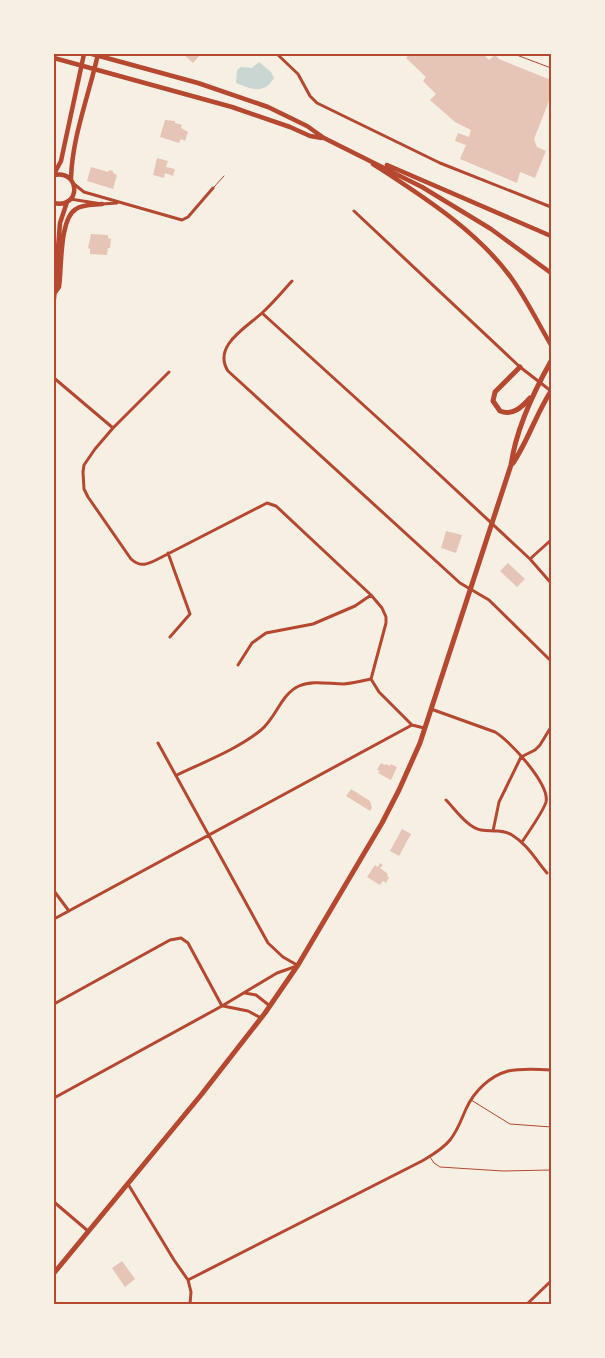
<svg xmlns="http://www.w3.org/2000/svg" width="605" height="1358" viewBox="0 0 605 1358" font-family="Rubik,sans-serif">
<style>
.water{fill:#c9d6d2}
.building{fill:#e6c5b7}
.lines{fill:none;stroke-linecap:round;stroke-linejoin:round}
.service{stroke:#b5482f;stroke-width:1}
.minor{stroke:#b5482f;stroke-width:3}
.secondary{stroke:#b5482f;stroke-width:4.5}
.trunk{stroke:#b5482f;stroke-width:5}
.neatline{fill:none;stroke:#b5482f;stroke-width:2}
</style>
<rect width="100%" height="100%" fill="#f6efe4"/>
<!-- water -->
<path class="water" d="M259,62l12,10 3,6c-10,17 -23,11 -38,5l1,-13 4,-3 11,1z"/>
<!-- building -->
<path class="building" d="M183,54h18l-8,9z
M410,54h73l6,6 6,-5 4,4 52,21v16l-17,43 3,8 9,4 -11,27 -15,-6 -3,11 -57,-24 6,-14 -11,-4 3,-8 11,4 2,-7 -16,-8 -25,-22 6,-6 -13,-13 3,-4 -20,-19z
M165,120l10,1v2l7,2 -1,3 7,4 -3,9 -4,-2 -2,4 -19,-6z
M157,158l11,3 -2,6 9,2 -2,7 -8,-3 -1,5 -11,-3z
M91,167l17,5 1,-2 4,1v2l4,2 -4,14 -26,-8z
M91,234l17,1v3l3,1 -1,9h-2l-1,7 -17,-1v-5l-2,-1z
M446,531l16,4 -6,18 -15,-5z
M508,563l17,16 -8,8 -17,-16z
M381,763l4,2 1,-1 4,2 1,-2 6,3 -6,13 -13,-7 2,-2 -3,-1z
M351,789l19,12 2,7 -2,3 -24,-15z
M402,829l9,5 -12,22 -9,-5z
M380,863l3,2 -3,3 8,6 -1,2 2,1 -3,6 -3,-2 -3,4 -13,-8 8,-12 3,2z
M122,1261l13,18 -10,8 -13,-19z"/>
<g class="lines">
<!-- service -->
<path class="service" d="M514,54l37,14
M214,187l10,-11
M471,1100l39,24 41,3
M430,1157l4,6 6,4 63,4 48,-1"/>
<!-- minor -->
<path class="minor" d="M277,54l21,20 12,22 7,7 123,60 111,44
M74,184l10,8 98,28 6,-3 25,-29
M70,199l32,5 15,-1
M354,211l166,156 31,24
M292,281c-9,10 -19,22 -30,32 -15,14 -50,33 -34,58l232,212 29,17 62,61
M262,313l151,137 117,109 21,24
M169,372l-56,56 -18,21 -11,16 -1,7 1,17 4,8 43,62c10,9 17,5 27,0l109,-56 9,3 95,89 11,13 4,9v6l-15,56
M54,378l59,50
M168,553l22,61 -20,23
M530,559l21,-19
M238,665l14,-22 14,-10 47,-9 42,-18 16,-11
M371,679l8,13 33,33 12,3
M431,709l64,23c14,8 55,52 51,70 -2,8 -18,31 -24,40
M158,743l110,200 15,14 14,8
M177,775c27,-13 61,-26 84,-45 15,-12 20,-36 38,-44 14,-6 30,-2 45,-2 10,-1 18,-3 27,-5
M446,800c9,9 22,28 35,30 11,2 22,-1 31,5 15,9 24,25 35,38
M493,831l6,-29 22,-45 14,-7 5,-5 11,-18
M54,891l15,20
M54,919l358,-194
M245,993l11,2 14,11
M54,1004l116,-64 11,-2 7,5 34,63
M223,1006l25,5 13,7
M54,1098l168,-92 55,-33 20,-7
M128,1184l46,76 14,20 3,12 -1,12
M54,1202l34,29
M188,1280l234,-119c10,-6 21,-12 28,-21 8,-10 11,-20 16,-31 8,-18 24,-33 42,-38 14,-3 29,-2 43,-1
M527,1304l24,-23"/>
<!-- secondary -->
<path class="secondary" d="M92,54l106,29 70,24 39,19 17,12 98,49 69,42 60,44
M54,58l178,49 58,20 20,9 12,2
M373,164c49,32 105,67 139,115 15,21 26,44 39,66
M387,165l164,71
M54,174l7,-13 23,-107
M54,175c27,-5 27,34 0,28
M71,179c1,-42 18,-84 27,-125
M54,294l5,-7c3,-19 0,-68 17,-78 7,-5 18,-4 26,-5
M54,299l6,-76 7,-21"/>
<!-- trunk -->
<path class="trunk" d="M520,367l-25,25 -2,9 7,10c13,5 22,-4 30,-13
M513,463c15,-22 23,-49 38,-72
M54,1273l147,-178 64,-82 33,-48 84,-142 17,-33 21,-47 91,-278c5,-36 22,-72 40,-104"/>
</g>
<!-- border -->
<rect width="605" height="1358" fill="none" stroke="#f6efe4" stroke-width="110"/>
<rect x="55" y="55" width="495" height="1248" class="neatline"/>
</svg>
